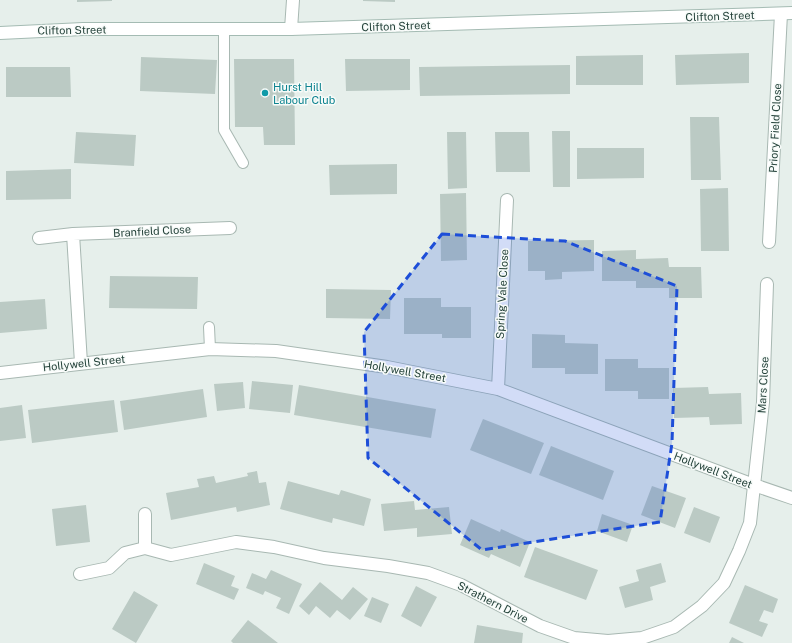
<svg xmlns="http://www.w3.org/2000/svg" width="792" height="643" viewBox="0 0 792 643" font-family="'Public Sans',sans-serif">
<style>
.building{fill:#bbcac4}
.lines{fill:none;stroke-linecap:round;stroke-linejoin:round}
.lane-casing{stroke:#a8b8b2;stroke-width:12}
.street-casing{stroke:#a8b8b2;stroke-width:14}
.secondary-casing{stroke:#a4bbb3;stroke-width:14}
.lane{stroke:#fff;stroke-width:10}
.street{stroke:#fff;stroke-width:12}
.secondary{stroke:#fff;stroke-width:12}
.marked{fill:#1d4ed8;fill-opacity:0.2;stroke:#1d4ed8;stroke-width:3;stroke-dasharray:8 5;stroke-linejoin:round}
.culture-dot{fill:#0f9aa8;stroke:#f7fbf9;stroke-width:1.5}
.labels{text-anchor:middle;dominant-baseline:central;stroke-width:3;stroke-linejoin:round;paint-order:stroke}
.street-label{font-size:11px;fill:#24423a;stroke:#f7fbf9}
.culture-label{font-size:11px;fill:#0d838f;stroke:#f7fbf9;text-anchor:start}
</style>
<rect width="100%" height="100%" fill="#e6efeb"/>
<!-- building -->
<path class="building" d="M77,0h35v1l-35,1z
M363,0h32v2l-32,-1z
M749,53v30l-73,2 -1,-30z
M643,55v30h-67v-29z
M141,57l76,3 -2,34 -75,-3z
M234,59h60l1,86h-31l-1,-18h-28z
M345,59h65v31l-64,1z
M570,65v29l-150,2 -1,-29z
M6,67h64l1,30h-65z
M690,117h29l2,63h-30z
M552,131h18v56h-17z
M76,132l60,3 -2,31 -60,-3z
M447,132h19l1,56 -19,1z
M495,132h34l1,40h-34z
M577,148h67v30l-67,1z
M397,164v30l-67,1 -1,-30z
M71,169v30l-65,1v-29z
M728,188l1,63h-28l-1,-62z
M466,193l1,67 -26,1 -1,-67z
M594,240v31l-32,1v7l-17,1v-9h-17v-30z
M636,250v9l32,-1 1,9h32l1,31h-33v-10h-33v-7h-34v-30z
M110,276l88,1 -1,32 -88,-1z
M326,289l65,1 -1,29 -64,-1z
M404,298h37v9h30v31h-29v-4h-38z
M45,299l2,30 -47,4v-31z
M532,334l33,1v8l33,1v30h-33v-6h-33z
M605,359h33v9h31v31h-31v-8h-33z
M252,381l41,4 -3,28 -41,-4z
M243,382l2,26 -28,3 -3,-27z
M299,385l137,24 -5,29 -137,-23z
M708,387l1,7 32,-1 1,31 -32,1 -1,-8 -35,1 -1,-30z
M203,389l4,28 -83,13 -4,-29z
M114,400l4,32 -86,11 -4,-33z
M22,405l4,33 -26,3v-33z
M483,419l61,24 -13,31 -61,-24z
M551,446l63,25 -11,29 -64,-25z
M257,471l2,12 7,-1 4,23 -33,7 -1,-5 -65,13 -5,-27 33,-6 -2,-8 17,-3 2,7 32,-7 -1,-3z
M288,481l51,14 2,-5 30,9 -7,27 -31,-8 -1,5 -52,-14z
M652,486l34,12 -11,30 -34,-13z
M414,501l1,9 34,-3 3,27 -35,3v-9l-33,3 -3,-27z
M86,505l4,37 -34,4 -4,-37z
M694,507l26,10 -10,26 -26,-10z
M602,514l31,11 -6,17 -30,-11z
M471,519l29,13 1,-3 29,13 -10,25 -29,-13 -2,4 -29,-13z
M535,547l63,23 -12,30 -62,-23z
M204,563l31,13 -4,10 8,3 -5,11 -38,-16z
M661,563l5,19 -16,5 3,13 -28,8 -6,-21 20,-6 -3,-11z
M271,570l31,14 -13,30 -13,-6 5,-10 -16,-7 -2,4 -17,-7 6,-15 14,6z
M320,582l22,18 11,-13 15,12 -18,21 -13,-10 -7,8 -14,-12 -7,9 -10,-9z
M745,585l33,14 -5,14 -9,-3 -5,11 9,3 -6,13 -33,-14z
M416,586l21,11 -16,30 -20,-11z
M134,591l24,14 -22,38 -24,-14z
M372,597l17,7 -8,19 -17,-7z
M248,620l30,23h-45l-2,-2z
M477,625l46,8 -1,10h-48z
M732,637l12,6h-15z"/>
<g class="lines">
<!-- lane casing -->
<g class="lane-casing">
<path id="lane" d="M224,29v101l19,33
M209,327l1,22"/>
</g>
<!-- street casing -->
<g class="street-casing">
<path id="street" d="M291,29l2,-29
M73,234l8,129
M39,238l34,-4 157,-6
M769,242l12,-228
M0,373l210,-24 66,2 111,16 111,22 256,96 38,13
M498,389l9,-189
M145,548v-34
M80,574l29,-6 16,-15 20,-5 26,7 65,-13 38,5 50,11 64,8 40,7 33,12 79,41 34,12 34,3 34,-3 32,-11 28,-21 22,-23 15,-32 11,-28 13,-121 4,-118"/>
</g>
<!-- secondary casing -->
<g class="secondary-casing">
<path id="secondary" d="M0,33l83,-4h208l501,-16"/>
</g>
<!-- lane -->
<use href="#lane" class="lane"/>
<!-- street -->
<use href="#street" class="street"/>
<!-- secondary -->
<use href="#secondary" class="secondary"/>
</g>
<!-- marked area -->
<path class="marked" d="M442,234l123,7 112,45 -5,157 -12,79 -178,28 -114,-92 -4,-126z"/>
<!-- markers -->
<circle class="culture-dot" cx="265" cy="93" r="4"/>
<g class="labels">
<!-- street labels -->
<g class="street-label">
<text transform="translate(720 16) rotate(-2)">Clifton Street</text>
<text transform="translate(396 26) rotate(-2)">Clifton Street</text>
<text transform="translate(72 30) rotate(-1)">Clifton Street</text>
<text transform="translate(775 128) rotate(-87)">Priory Field Close</text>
<text transform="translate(152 231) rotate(-3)">Branfield Close</text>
<text transform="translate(502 294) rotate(-87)">Spring Vale Close</text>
<text transform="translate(84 363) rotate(-6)">Hollywell Street</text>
<text transform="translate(405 371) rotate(10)">Hollywell Street</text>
<text transform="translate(763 385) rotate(-87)">Mars Close</text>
<text transform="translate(713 470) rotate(21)">Hollywell Street</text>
<text transform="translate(493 602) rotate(27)">Strathern Drive</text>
</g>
<!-- culture labels -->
<g class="culture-label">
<text x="273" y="87">Hurst Hill<tspan x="273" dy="13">Labour Club</tspan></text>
</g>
</g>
</svg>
